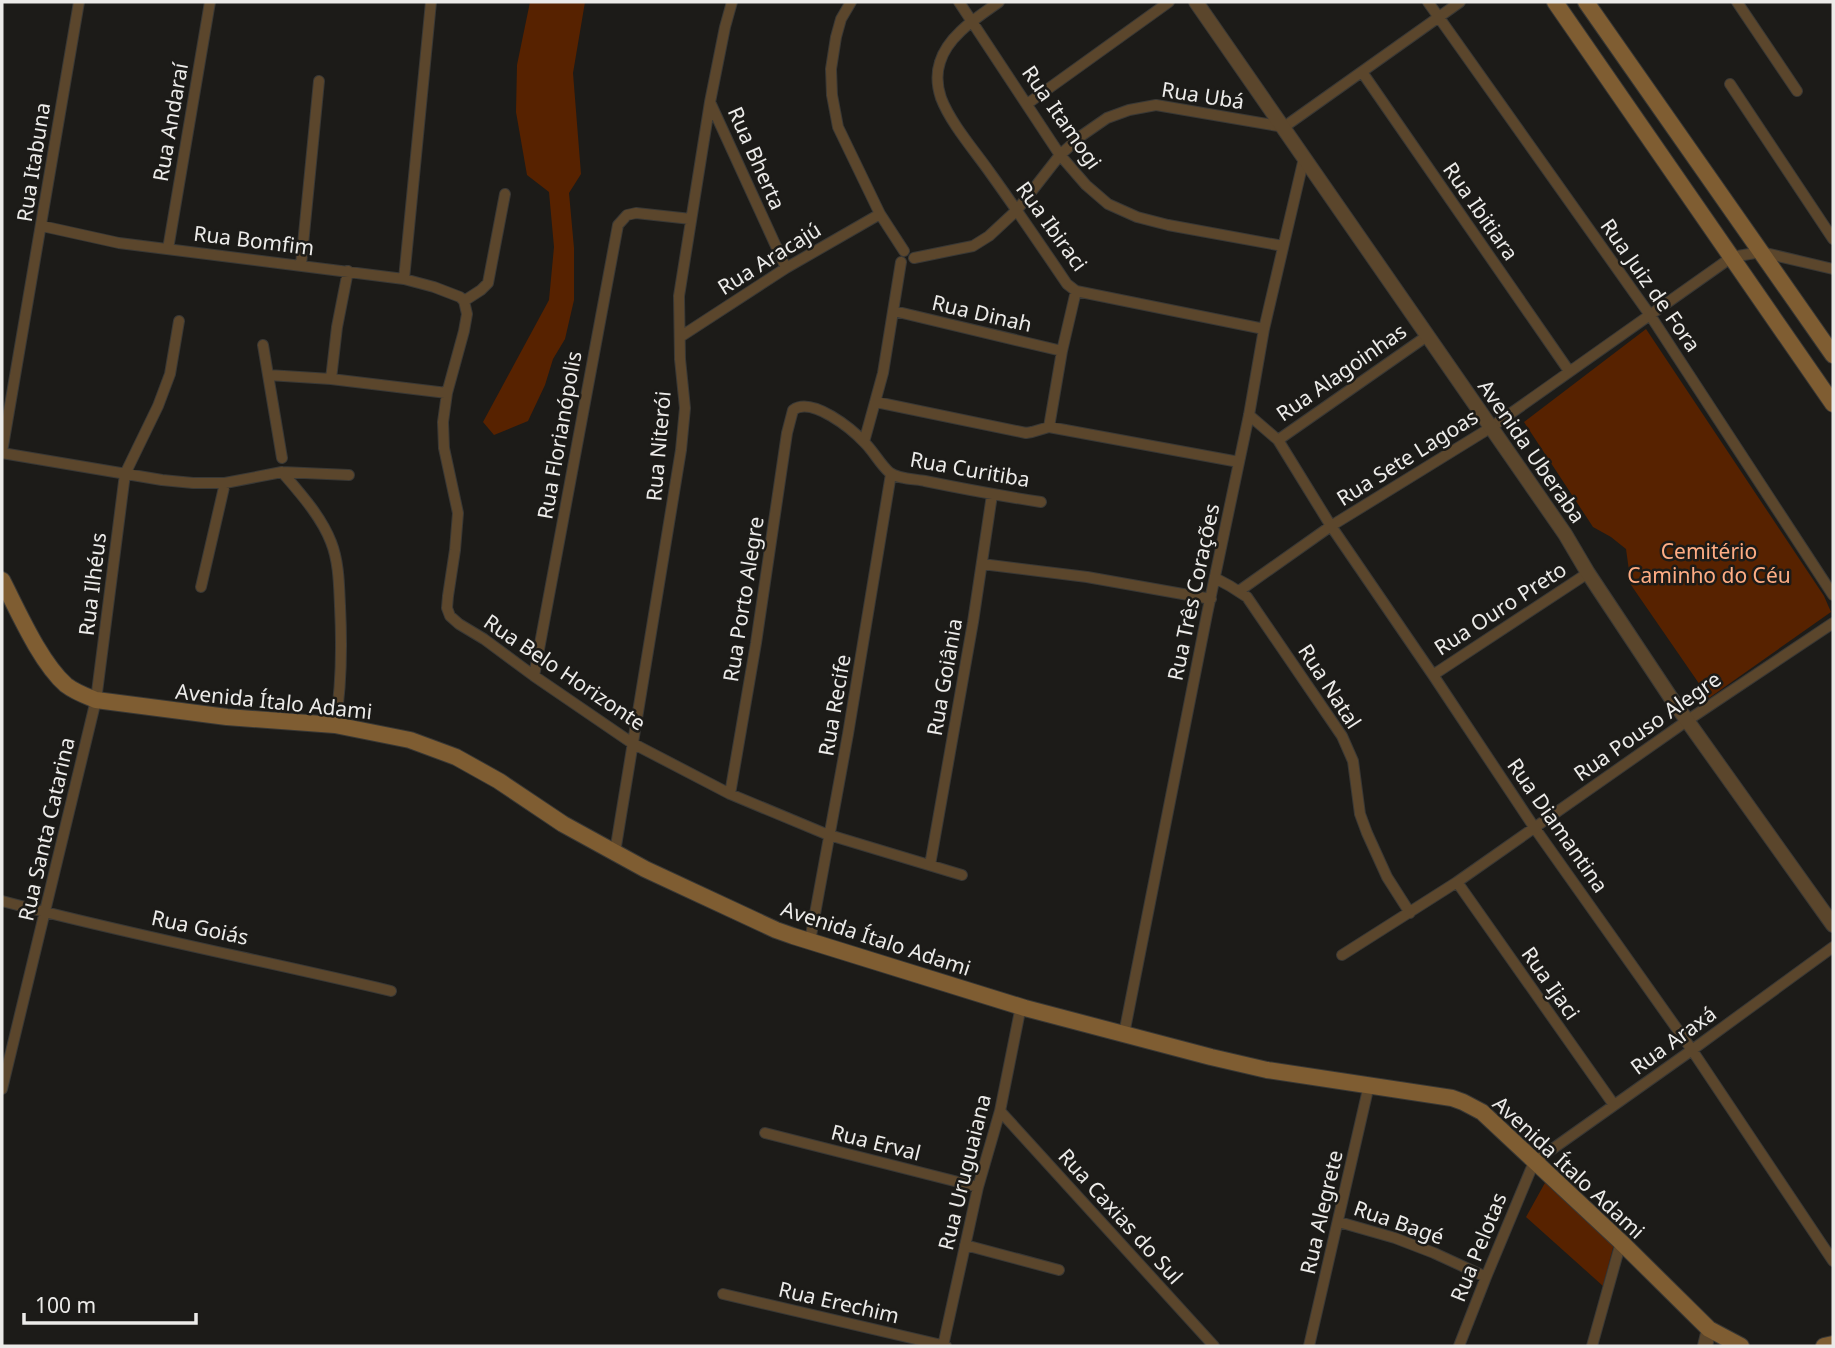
<svg xmlns="http://www.w3.org/2000/svg" width="1835" height="1348" viewBox="0 0 1835 1348" font-family="'Noto Sans',sans-serif">
<style>
.green{fill:#572200}
.lines{fill:none;stroke-linecap:round;stroke-linejoin:round}
.minor-casing{stroke:#393835;stroke-width:12}
.tertiary-casing{stroke:#393835;stroke-width:16}
.secondary-casing{stroke:#393835;stroke-width:18}
.minor{stroke:#5b462c;stroke-width:10}
.tertiary{stroke:#5b462c;stroke-width:14}
.secondary{stroke:#7f5d32;stroke-width:16}
.labels{text-anchor:middle;dominant-baseline:central;stroke-width:5;stroke-linejoin:round;paint-order:stroke}
.street-label{font-size:21px;fill:#ecebe9;stroke:#1c1b18}
.park-label{font-size:21px;fill:#ffad84;stroke:#1c1b18}
</style>
<rect width="100%" height="100%" fill="#1c1b18"/>
<!-- green -->
<path class="green" d="M530,2h55l-12,71 8,101 -12,19 5,55v52l-9,39 -12,20 -8,26 -17,36 -34,14 -11,-13 66,-122 5,-53 -5,-55 -22,-17 -11,-63 1,-47z
M1646,329l178,267 7,16 -122,86 -78,-113 -5,-36 -15,-12 -18,-10 -69,-105z
M1546,1181l68,63 -11,42 -77,-69z"/>
<g class="lines">
<!-- minor casing -->
<g class="minor-casing">
<path id="minor" d="M851,2l-10,17 -5,18 -5,32 1,26 6,32 42,87 24,37
M959,2l101,153 26,30 22,19 29,13 31,8 115,21
M999,2c-21,15 -51,33 -59,60 -4,12 -3,24 1,36 10,26 34,53 50,76 26,36 51,73 76,110l9,7 188,38
M1428,2l222,313 183,280
M1737,2l60,89
M1362,72l207,299
M1730,84l103,155
M710,102l76,166
M1027,104l142,-102
M42,226l77,17 285,36 30,8 26,10 4,4 3,13 -3,17 -17,62 -4,29 1,26 14,65 -3,37 -7,46 -1,12 3,8 9,8 25,15 50,37 98,67 98,51 96,40 136,41
M168,249l42,-247
M914,258l59,-12 16,-10 28,-26 43,-55 21,-19 26,-18 22,-8 27,-5 128,22 176,-125
M301,265l18,-184
M404,279l27,-277
M464,301l17,-11 7,-7 17,-89
M894,311l168,40
M680,337l106,-69 94,-54
M263,345l19,113
M268,375l63,4 116,14
M331,379l6,-52 11,-56
M876,402l150,31 6,-1 17,-5
M1249,415l29,25 53,86 102,149 101,152 158,223 141,211
M1049,427l190,35
M1049,427l13,-76 14,-60
M1278,440l149,-104
M864,442l19,-69 18,-111
M2,452l77,-450
M2,453l160,27 31,3h32l57,-11 67,3
M282,472c18,21 39,44 49,70 8,20 8,43 9,64 2,40 2,79 -5,119
M982,564l105,13 124,22
M1215,578l15,8 17,11 95,139 11,25 7,53 7,19 20,44 23,36
M201,587l24,-104
M1239,591l92,-65 159,-98 242,-171 29,-5 72,17
M1433,675l155,-102
M534,676l84,-451 9,-10 9,-2 55,6
M730,794l26,-151 31,-210 6,-23c19,-14 59,19 72,33 9,9 15,21 24,29 8,7 26,7 36,9 39,8 77,15 116,21
M615,852l66,-402 4,-42 -5,-49 -1,-63 31,-194 15,-75 7,-25
M930,865l43,-243 19,-127
M1457,882l157,223
M2,901c128,34 259,59 389,90
M810,941l38,-207 43,-260
M1342,955l115,-73 231,-162 145,-97
M1124,1034l83,-420 42,-199 15,-86 40,-171
M2,1089l94,-389 29,-226 33,-68 12,-32 9,-53
M1000,1111l214,235
M765,1133l213,54
M1339,1222l56,16 39,15 52,24
M965,1245l94,25
M723,1294l223,52
M943,1346l35,-159 22,-76 21,-105
M1309,1346l60,-261
M1459,1346l27,-69 48,-115 158,-112 141,-103
M1592,1346l29,-104"/>
</g>
<!-- tertiary casing -->
<g class="tertiary-casing">
<path id="tertiary" d="M1196,2l369,532 23,39 83,125 162,227
M1705,1346l4,-17"/>
</g>
<!-- secondary casing -->
<g class="secondary-casing">
<path id="secondary" d="M1555,2l278,402
M1586,2l247,353
M2,580c16,31 38,82 64,105 9,7 20,11 30,15l131,17 108,8 75,15 46,17 43,24 64,43 82,45 131,61 17,6 232,72 186,49 56,13 185,28 11,4 19,10 139,130 88,87 32,17
M1824,1346l9,-2"/>
</g>
<!-- minor -->
<use href="#minor" class="minor"/>
<!-- tertiary -->
<use href="#tertiary" class="tertiary"/>
<!-- secondary -->
<use href="#secondary" class="secondary"/>
</g>
<g class="labels">
<!-- street labels -->
<g class="street-label">
<text transform="translate(1203 95) rotate(9)">Rua Ubá</text>
<text transform="translate(1062 117) rotate(55)">Rua Itamogi</text>
<text transform="translate(170 122) rotate(-80)">Rua Andaraí</text>
<text transform="translate(757 158) rotate(66)">Rua Bherta</text>
<text transform="translate(33 162) rotate(-81)">Rua Itabuna</text>
<text transform="translate(1481 211) rotate(55)">Rua Ibitiara</text>
<text transform="translate(1052 226) rotate(54)">Rua Ibiraci</text>
<text transform="translate(254 240) rotate(7)">Rua Bomfim</text>
<text transform="translate(769 258) rotate(-32)">Rua Aracajú</text>
<text transform="translate(1651 285) rotate(55)">Rua Juiz de Fora</text>
<text transform="translate(982 313) rotate(13)">Rua Dinah</text>
<text transform="translate(1341 372) rotate(-35)">Rua Alagoinhas</text>
<text transform="translate(559 435) rotate(-80)">Rua Florianópolis</text>
<text transform="translate(658 446) rotate(-85)">Rua Niterói</text>
<text transform="translate(1532 451) rotate(55)">Avenida Uberaba</text>
<text transform="translate(1407 457) rotate(-32)">Rua Sete Lagoas</text>
<text transform="translate(970 469) rotate(10)">Rua Curitiba</text>
<text transform="translate(92 584) rotate(-83)">Rua Ilhéus</text>
<text transform="translate(1193 592) rotate(-78)">Rua Três Corações</text>
<text transform="translate(743 599) rotate(-81)">Rua Porto Alegre</text>
<text transform="translate(1500 608) rotate(-33)">Rua Ouro Preto</text>
<text transform="translate(565 672) rotate(34)">Rua Belo Horizonte</text>
<text transform="translate(944 677) rotate(-80)">Rua Goiânia</text>
<text transform="translate(1330 686) rotate(57)">Rua Natal</text>
<text transform="translate(274 701) rotate(6)">Avenida Ítalo Adami</text>
<text transform="translate(834 705) rotate(-80)">Rua Recife</text>
<text transform="translate(1647 726) rotate(-35)">Rua Pouso Alegre</text>
<text transform="translate(1558 825) rotate(55)">Rua Diamantina</text>
<text transform="translate(46 829) rotate(-77)">Rua Santa Catarina</text>
<text transform="translate(200 927) rotate(12)">Rua Goiás</text>
<text transform="translate(876 938) rotate(18)">Avenida Ítalo Adami</text>
<text transform="translate(1551 983) rotate(55)">Rua Ijaci</text>
<text transform="translate(1673 1040) rotate(-36)">Rua Araxá</text>
<text transform="translate(876 1142) rotate(14)">Rua Erval</text>
<text transform="translate(1569 1167) rotate(43)">Avenida Ítalo Adami</text>
<text transform="translate(964 1172) rotate(-76)">Rua Uruguaiana</text>
<text transform="translate(1321 1212) rotate(-77)">Rua Alegrete</text>
<text transform="translate(1121 1216) rotate(48)">Rua Caxias do Sul</text>
<text transform="translate(1399 1222) rotate(19)">Rua Bagé</text>
<text transform="translate(1478 1247) rotate(-68)">Rua Pelotas</text>
<text transform="translate(839 1302) rotate(13)">Rua Erechim</text>
</g>
<!-- park labels -->
<g class="park-label">
<text x="1709" y="551">Cemitério<tspan x="1709" dy="24">Caminho do Céu</tspan></text>
</g>
</g>
<!-- border -->
<rect width="1835" height="1348" fill="none" stroke="#ecebe9" stroke-width="7"/>
<!-- scale -->
<path d="M24 1313v10h172v-10" fill="none" stroke="#ecebe9" stroke-width="3.5"/>
<text x="35" y="1313" font-size="21" fill="#ecebe9" stroke="#1c1b18" stroke-width="5" paint-order="stroke">100 m</text>
</svg>
